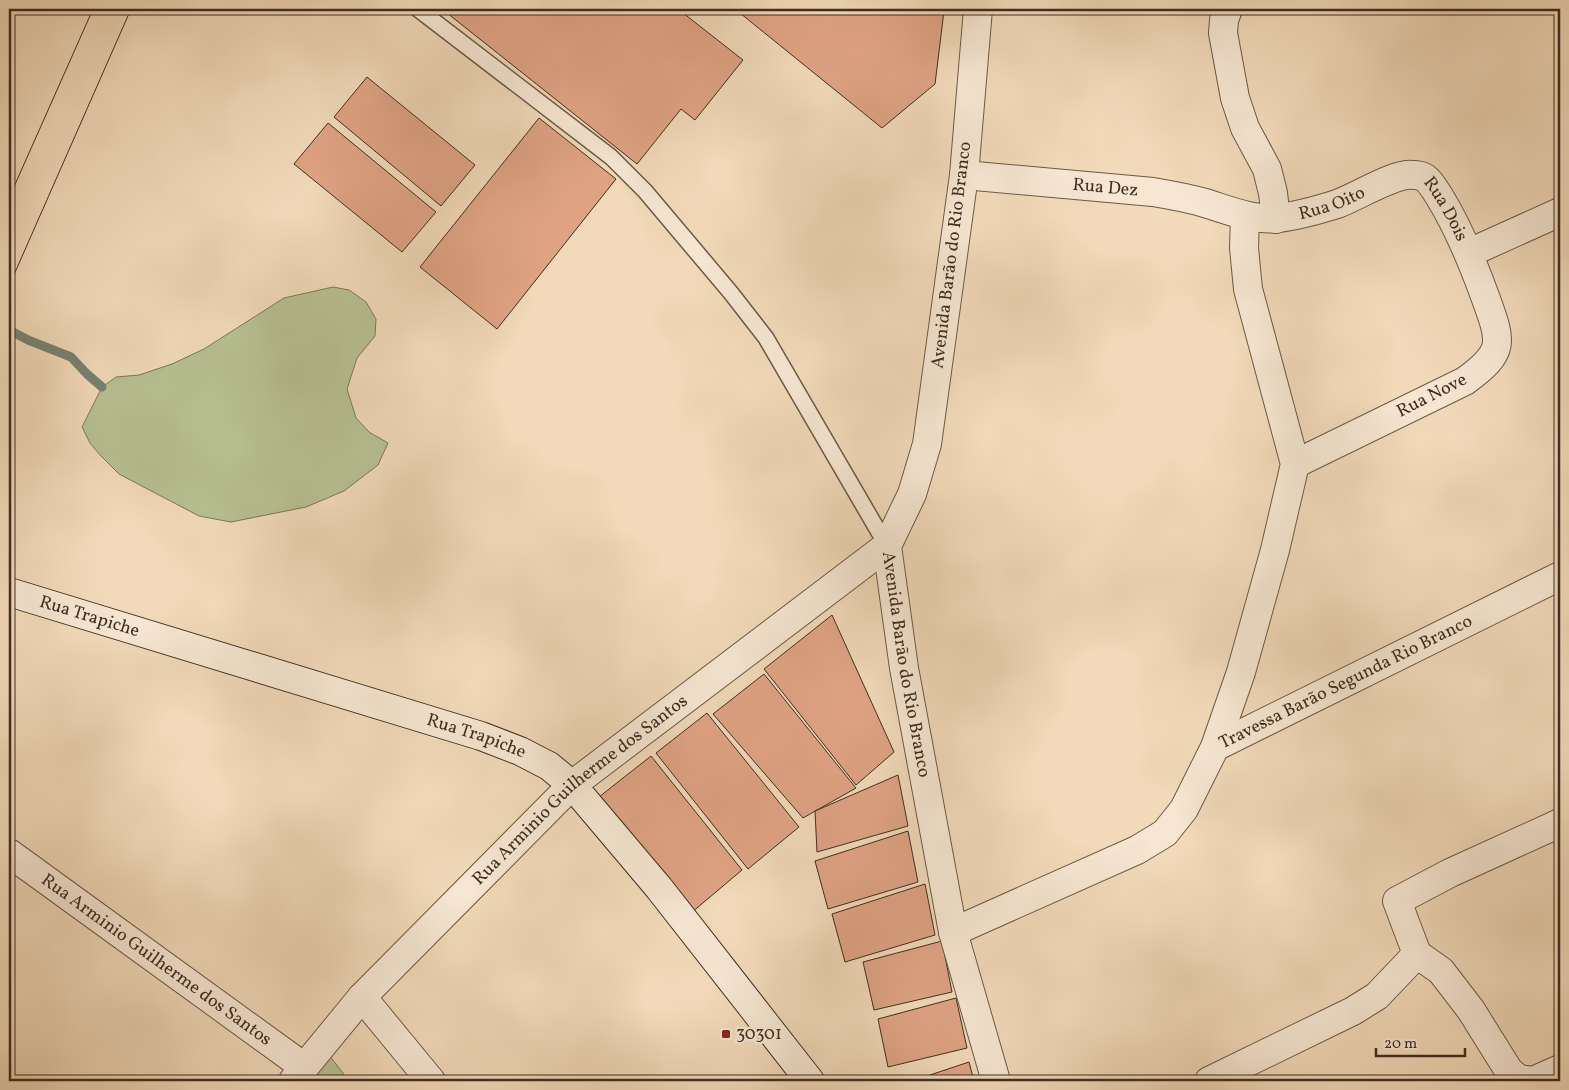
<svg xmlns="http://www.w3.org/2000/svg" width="1569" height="1090" viewBox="0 0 1569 1090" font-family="Vollkorn,serif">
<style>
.green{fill:#b7c092;stroke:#7c7758}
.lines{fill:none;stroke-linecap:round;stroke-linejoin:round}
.stream{stroke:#778372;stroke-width:9}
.building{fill:#dfa384;stroke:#402e1f}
.lane-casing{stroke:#6c5946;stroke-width:18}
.street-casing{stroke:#6c5946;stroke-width:30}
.secondary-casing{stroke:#402e1f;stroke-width:30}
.path{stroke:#402e1f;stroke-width:3;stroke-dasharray:1 2.5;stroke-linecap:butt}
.lane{stroke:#f6e6d2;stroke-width:15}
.street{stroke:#f6e6d2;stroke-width:28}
.secondary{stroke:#f6e6d2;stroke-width:28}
.tram{stroke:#402e1f;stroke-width:1}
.poi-dot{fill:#8f2418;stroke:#f6e6d2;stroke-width:2}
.labels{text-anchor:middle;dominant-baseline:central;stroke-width:5;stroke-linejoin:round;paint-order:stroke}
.street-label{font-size:18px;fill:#402e1f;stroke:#f6e6d2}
.poi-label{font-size:18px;fill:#402e1f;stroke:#f6e6d2;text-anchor:start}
</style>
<rect width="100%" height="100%" fill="#f1d9b9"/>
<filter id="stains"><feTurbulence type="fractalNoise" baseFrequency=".004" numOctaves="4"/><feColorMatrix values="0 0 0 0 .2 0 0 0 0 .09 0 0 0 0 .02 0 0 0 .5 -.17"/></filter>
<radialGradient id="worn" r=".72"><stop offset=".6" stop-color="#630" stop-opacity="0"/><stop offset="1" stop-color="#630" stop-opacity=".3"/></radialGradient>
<!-- green -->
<path class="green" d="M333,287l16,3 17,12 10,17 -1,17 -18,22 -10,31 9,29 13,14 19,11 -10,22 -34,26 -38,16 -75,15 -32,-6 -80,-42 -19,-19 -10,-12 -8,-16 20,-40 14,-10 23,-2 33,-11 32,-15 80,-51z
M329,1055l20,26h-39z"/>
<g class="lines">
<!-- stream -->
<path class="stream" d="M9,330l19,10 43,17 16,17 15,13"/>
</g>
<!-- building -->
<path class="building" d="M442,9h236l65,51 -48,60 -14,-11 -44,55z
M735,9h207l2,2 -9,73 -53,44z
M367,77l108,88 -34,41 -107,-89z
M539,118l77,61 -119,150 -77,-62z
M328,123l108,89 -34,40 -108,-88z
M832,615l62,137 -38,33 -92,-116z
M764,674l92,114 -53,30 -90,-104z
M707,713l92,114 -51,42 -92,-116z
M651,756l91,114 -51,43 -92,-116z
M898,775l10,51 -91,26 -2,-41z
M908,831l10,51 -90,27 -13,-48z
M925,884l10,51 -90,27 -13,-48z
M942,941l10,51 -78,18 -11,-48z
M956,998l11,50 -79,19 -10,-48z
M969,1062l5,19h-62z"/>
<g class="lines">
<!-- lane casing -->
<g class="lane-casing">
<path id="lane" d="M418,9l193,148 34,34 86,102 35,45 121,208"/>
</g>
<!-- street casing -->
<g class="street-casing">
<g id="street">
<path id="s1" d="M978,9l-14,166 -37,269 -15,50 -25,52 17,122 49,264 43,149"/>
<path d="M1228,9l-4,11 -1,13 12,65 10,30 22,41 6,24 3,26"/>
<path id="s2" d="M964,175l189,17c18,3 35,6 52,11 23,7 49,18 73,15 20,-2 40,-8 59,-14 20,-7 58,-32 77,-29 3,0 9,1 11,3 6,4 10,12 14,18 20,32 34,67 47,103 16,44 19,53 -21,82l-170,83"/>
<path d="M1469,253l91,-41"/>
<path d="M1215,747l26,-75 34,-122 20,-86 -47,-175 -4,-41 1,-32"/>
<path id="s3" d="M9,853l295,214"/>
<path id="s4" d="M953,932l184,-82 28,-17 19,-24 31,-62 345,-171"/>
<path d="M1417,954l24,17 30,39 38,61 10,8 14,2"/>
<path d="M362,997l69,84"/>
<path id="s5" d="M293,1081l69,-84 210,-212 315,-239"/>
<path d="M1209,1081l144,-70 24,-15 40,-42 -20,-53 53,-28 110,-50"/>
<path d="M1533,1081l27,-12"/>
</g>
</g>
<!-- secondary casing -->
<g class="secondary-casing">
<g id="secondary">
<path id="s6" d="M9,592l472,144 39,15 29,15 23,19 87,103 151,193"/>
</g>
</g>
<!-- path -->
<path class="path" d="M51,13l2,-4"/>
<!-- lane -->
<use href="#lane" class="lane"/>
<!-- street -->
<use href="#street" class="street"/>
<!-- secondary -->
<use href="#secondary" class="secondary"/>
<!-- tram -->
<path class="tram" d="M9,198l84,-189
M9,286l122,-277"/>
</g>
<!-- markers -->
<rect class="poi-dot" x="721" y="1029" width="10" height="10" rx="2.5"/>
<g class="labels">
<!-- street labels -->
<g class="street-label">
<text stroke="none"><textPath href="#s2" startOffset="142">Rua Dez</textPath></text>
<text stroke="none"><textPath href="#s2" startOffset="374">Rua Oito</textPath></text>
<text stroke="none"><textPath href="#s2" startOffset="511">Rua Dois</textPath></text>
<text transform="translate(952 255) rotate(-83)">Avenida Barão do Rio Branco</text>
<text transform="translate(1432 396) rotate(-27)">Rua Nove</text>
<text stroke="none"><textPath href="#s6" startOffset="84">Rua Trapiche</textPath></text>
<text stroke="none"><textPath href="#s1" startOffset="668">Avenida Barão do Rio Branco</textPath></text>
<text stroke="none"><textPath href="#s4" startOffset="480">Travessa Barão Segunda Rio Branco</textPath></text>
<text stroke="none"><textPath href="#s6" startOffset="489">Rua Trapiche</textPath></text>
<text stroke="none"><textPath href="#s5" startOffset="410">Rua Arminio Guilherme dos Santos</textPath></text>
<text stroke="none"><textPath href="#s3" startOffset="182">Rua Arminio Guilherme dos Santos</textPath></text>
</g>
<!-- poi labels -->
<g class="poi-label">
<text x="736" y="1034">30301</text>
</g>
</g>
<!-- margin -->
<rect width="1569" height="1090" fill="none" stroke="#f1d9b9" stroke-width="30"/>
<rect x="10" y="10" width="1549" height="1070" fill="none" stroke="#402e1f" stroke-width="2.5"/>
<rect x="15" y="15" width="1539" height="1060" fill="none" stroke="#402e1f"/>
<!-- scale -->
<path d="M1376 1048v8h89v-8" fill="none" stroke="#402e1f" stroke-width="2.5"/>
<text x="1384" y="1048" font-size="15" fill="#402e1f" stroke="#f6e6d2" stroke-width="4" paint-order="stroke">20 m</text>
<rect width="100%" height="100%" filter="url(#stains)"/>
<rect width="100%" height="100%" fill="url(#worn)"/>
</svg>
